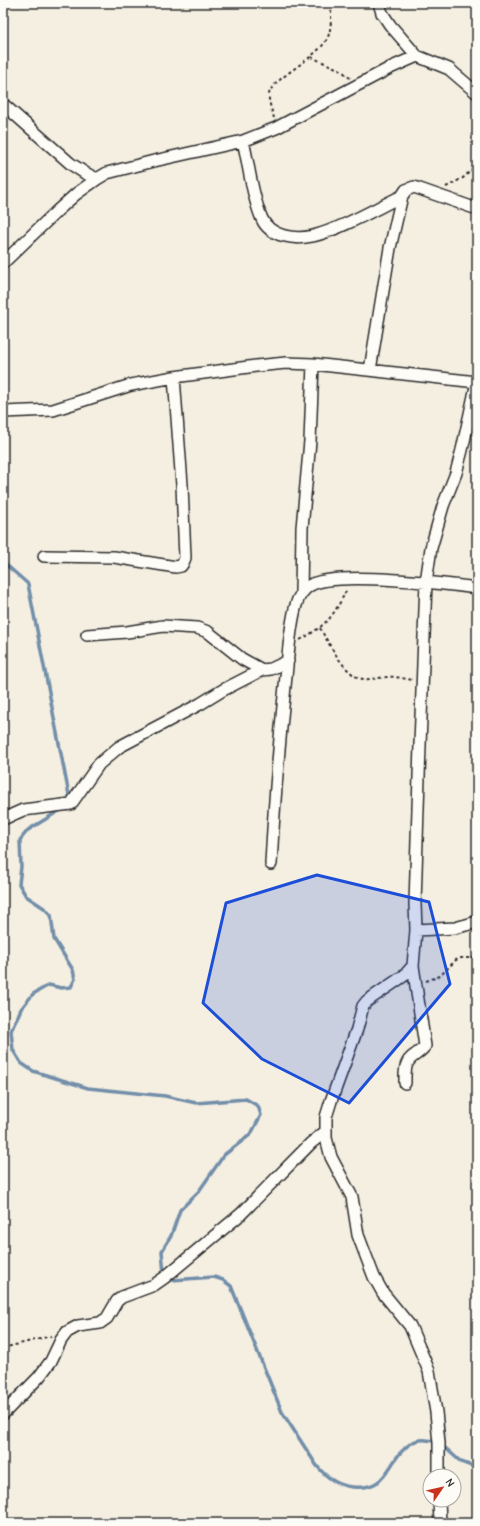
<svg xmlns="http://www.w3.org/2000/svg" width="480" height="1526" viewBox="0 0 480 1526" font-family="'Comic Neue',sans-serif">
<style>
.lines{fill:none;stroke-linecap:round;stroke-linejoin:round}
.stream{stroke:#728ea9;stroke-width:3.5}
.minor-casing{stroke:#2b2b2b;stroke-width:14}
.path{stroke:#2b2b2b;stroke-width:2;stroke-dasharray:3 3;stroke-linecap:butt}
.minor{stroke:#fdfcf7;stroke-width:11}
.marked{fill:#1d4ed8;fill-opacity:0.2;stroke:#1d4ed8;stroke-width:3;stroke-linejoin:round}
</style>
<rect width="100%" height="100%" fill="#f5efe2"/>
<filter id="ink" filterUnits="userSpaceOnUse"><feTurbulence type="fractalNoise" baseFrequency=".025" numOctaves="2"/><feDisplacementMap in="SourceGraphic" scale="8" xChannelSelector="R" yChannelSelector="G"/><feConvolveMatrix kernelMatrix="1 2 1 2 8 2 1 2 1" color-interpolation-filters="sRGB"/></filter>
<g filter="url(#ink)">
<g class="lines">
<!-- stream -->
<path class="stream" d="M3,562l25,22 42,216
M62,809l-34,21 -8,10 1,27 -2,17 7,12 18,12 7,7 3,24 19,31 2,9 -4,8 -10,1 -12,-3 -16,9 -12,15 -10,22 2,19 8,13 12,8 55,17 77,8 31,7 50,-4 12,7 3,9 -10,19 -27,21 -25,36 -19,19 -9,26 -9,15 2,23
M166,1279l6,1 42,-3 9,3 8,6 51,126 35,54c9,11 22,20 36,21 38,4 33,-29 60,-45 8,-4 15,-2 24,0
M442,1445l19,17 16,6"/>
<!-- minor casing -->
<g class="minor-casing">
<path id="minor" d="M379,3l3,10 8,12 27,31 32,13 28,24
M3,104l68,60 14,9 12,6
M243,141c6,24 9,56 19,78 8,18 33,21 51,17 28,-7 62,-27 89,-40
M3,263l54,-52 19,-17 21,-15 10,-6 47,-12 89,-20 33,-13 114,-60 27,-12
M370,370l20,-122 12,-52 4,-6 8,-3 63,22
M3,412l50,-2 78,-25 43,-8 82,-11 30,-3 27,1 164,18
M44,556l70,1 62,10 5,-1 2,-3 2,-5 -3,-73 -8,-108
M301,594l1,-66 8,-87 3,-77
M87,635l40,-3 36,-6 34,2 11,4 34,27 20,11 9,-1 17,-8
M3,819l20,-9 48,-6 28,-40 20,-17 81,-43 23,-14 39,-20
M271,864c3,-59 8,-118 14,-178 3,-26 4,-56 11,-81 2,-7 7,-15 13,-19 22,-16 138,-2 168,2
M416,930l39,-2 22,-6
M405,1083c0,-12 -1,-21 10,-28 4,-3 7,-5 10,-9l-12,-80
M3,1414l36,-37 12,-16 10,-21 6,-8 11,-6 22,-3 7,-5 10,-17 5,-4 32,-12 10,-7 77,-64 70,-71 14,-11
M439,1476v-33l-3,-31 -7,-41 -19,-45 -27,-33 -9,-16 -16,-42 -6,-38 -21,-40 -5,-19v-21l5,-16 26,-72 6,-23 4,-5 38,-26 8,-9 3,-36 -1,-26 5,-159 6,-163 5,-34 12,-42 13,-33 6,-23 15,-68
M439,1500l1,23"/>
</g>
<!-- path -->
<path class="path" d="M311,57l30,13 9,8
M274,118c-2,-7 -6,-17 -5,-24 3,-16 51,-37 59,-57 4,-11 3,-23 3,-34
M446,187l17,-9 14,-13
M320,628c8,14 26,49 43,51 9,1 17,-2 25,-2 8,-1 17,2 25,3
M300,640c28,-16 33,-23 47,-51
M426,981l14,-5 16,-16 5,-2h16
M3,1348l48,-12"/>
<!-- minor -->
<use href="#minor" class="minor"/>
</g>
</g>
<!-- marked area -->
<path class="marked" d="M317,875l112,27 21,82 -101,119 -87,-44 -59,-56 23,-100z"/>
<!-- margin -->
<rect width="480" height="1526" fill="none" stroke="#fdfcf7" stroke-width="16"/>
<rect x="8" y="8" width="464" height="1510" fill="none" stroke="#2b2b2b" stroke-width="1.5" filter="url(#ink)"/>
<!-- north arrow -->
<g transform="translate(442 1488) rotate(56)"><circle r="19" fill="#fdfcf7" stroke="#a9a8a5"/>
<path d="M0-3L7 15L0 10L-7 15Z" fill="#c8321e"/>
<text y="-6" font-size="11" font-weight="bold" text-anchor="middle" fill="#2b2b2b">N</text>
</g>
</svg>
